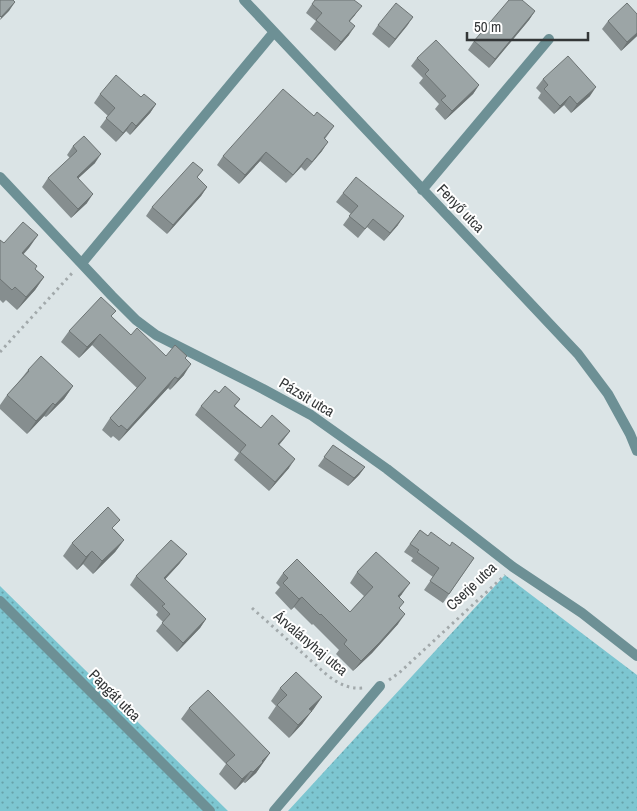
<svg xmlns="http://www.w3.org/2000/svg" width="637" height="811" viewBox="0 0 637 811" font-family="'Archivo Narrow',sans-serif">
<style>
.grass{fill:url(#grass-dots)}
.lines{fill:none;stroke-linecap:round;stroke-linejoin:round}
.path{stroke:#a2a9ab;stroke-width:3;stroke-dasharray:2.5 4;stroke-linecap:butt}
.minor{stroke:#6d9095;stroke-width:10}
.wall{fill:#868e8f}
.shaded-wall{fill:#6d7474}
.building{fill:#9ca5a6;stroke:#6d7474}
.labels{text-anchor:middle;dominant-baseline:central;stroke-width:4;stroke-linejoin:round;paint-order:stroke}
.street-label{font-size:15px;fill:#333637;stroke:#fff}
</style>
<defs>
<pattern id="grass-dots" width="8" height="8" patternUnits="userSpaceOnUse" patternTransform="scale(1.25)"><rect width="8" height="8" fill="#7dc6d1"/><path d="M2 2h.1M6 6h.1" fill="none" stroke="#67a2aa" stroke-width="1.8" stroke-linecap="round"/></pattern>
</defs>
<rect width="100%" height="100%" fill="#dbe4e6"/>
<!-- grass -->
<path class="grass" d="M505,575l132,100v136h-349z
M0,586l228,225h-228z"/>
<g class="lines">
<!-- path -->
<path class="path" d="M0,352l74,-81
M252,608l75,67c12,9 21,14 36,13
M389,680l10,-7 106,-98"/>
<!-- minor -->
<path class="minor" d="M244,0l334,354 30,40 22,40 7,17
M0,177l112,119 24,24 20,15 107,54 48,26 76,54 126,98 69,46 55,43
M422,190l127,-151
M82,263l192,-231
M0,601l210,210
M274,811l106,-125"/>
</g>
<!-- wall -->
<path class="wall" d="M312,4l43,11 -5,6 -1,14 -14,16 -25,-22 6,-8 -10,-8z
M535,11l-6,9 -40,48 -21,-18 6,-9z
M637,14v22l-16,15 -19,-22 6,-8z
M413,17l-24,31 -17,-14 6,-9z
M417,58l62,27 -6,9 -28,26 -10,-11 4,-5 -20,-21 4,-5 -12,-12z
M543,79l47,17 -19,17 -7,-8 -10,9 -16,-16 3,-5 -5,-5z
M100,94l56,10 -6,9 -20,22 -4,-4 -10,11 -16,-15 8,-11 -14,-13z
M314,116l20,10 -9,13 -3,12 -17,20 -4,-4 -15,16 -26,-22 -21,23 -22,-19 6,-9z
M73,146l22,17 -17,15 9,25 -16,15 -29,-31 6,-9 22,-20 -3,-3z
M203,170l-6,8 10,9 -6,9 -34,38 -21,-18 6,-9z
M343,193l55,32 -14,16 -17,-14 -9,11 -15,-13 8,-11 -15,-12z
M38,235l-15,19 12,15 9,8 -9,13 -18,20 -11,-10 -3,3 -3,-3v-60l4,3z
M112,317l19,18 35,21 19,3 -1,16 -14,15 -2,-2 -49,53 -6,-5 -2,2 -9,-8 8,-12 27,-30 -45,-43 -13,13 -18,-16 8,-11z
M28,370l45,16 -9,13 -18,18 -2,-1 -17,18 -27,-25v-4l7,-10 14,-16z
M219,393l21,6 -5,7 26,22 29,3 -11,14 10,23 -20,23 -35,-31 5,-7 -44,-38 6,-9z
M333,445l32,22 -6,8 -11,11 -30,-20z
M114,529l10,11 -9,12 -22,22 -10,-10 -6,6 -14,-14 9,-13z
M420,530l8,6 46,22 -31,45 -19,-13 9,-13 -22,-16 2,-3 -9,-6z
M180,563l-15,16 41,40 -6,9 -23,24 -21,-21 7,-9 -7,-7 2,-3 -28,-27 6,-9z
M357,572l45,22 -3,4 1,11 -2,15 -26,29 -19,18 -17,-17 3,-4 -26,-26 -1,1 -18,-18 -3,3 -16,-17 5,-6 -4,-4 7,-10 67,39 14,-16 -14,-13z
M280,688l42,9 -20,27 -13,14 -21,-20 8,-12 -5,-5z
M189,708l81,45 -14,20 -11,10 -2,-1 -8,8 -16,-16 7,-10 -45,-45z"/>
<!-- shaded-wall -->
<path class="shaded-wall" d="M15,2l-6,9 -9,9 1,-3z
M362,6l-7,9 -12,14 6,-8z
M535,11l-6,9 -40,48 6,-9z
M413,17l-6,9 -18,22 6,-9z
M355,26l-6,9 -14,16 6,-9z
M637,33v3l-16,15 6,-9z
M479,85l-6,9 -28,26 7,-9z
M596,87l-6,9 -19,17 6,-9z
M570,96l-6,9 -10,9 6,-8z
M156,104l-6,9 -20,22 6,-9z
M132,122l-6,9 -10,11 7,-9z
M328,142l-6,9 -17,20 7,-9z
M266,152l-6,9 -21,23 6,-9z
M101,154l-6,9 -25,23 7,-9z
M307,158l-6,9 -15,16 7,-8z
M207,187l-6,9 -34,38 6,-9z
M93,194l-6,9 -16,15 7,-9z
M404,216l-6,9 -14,16 6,-8z
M38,235l-9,13 -16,18 9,-13z
M44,277l-9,13 -18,20 9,-13z
M100,334l-8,11 -13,13 8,-11z
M191,364l-7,11 -14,15 8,-11z
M175,377l-7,11 -49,53 8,-11z
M73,386l-9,13 -18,18 9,-12z
M53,403l-9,13 -17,18 9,-13z
M290,431l-6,8 -12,14 6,-9z
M295,459l-6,9 -20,23 6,-9z
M365,467l-6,8 -11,11 6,-8z
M124,540l-9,12 -22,22 9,-13z
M92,551l-9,13 -6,6 9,-13z
M187,554l-7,9 -22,24 6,-9z
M410,583l-8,11 -12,13 8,-11z
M302,597l-8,10 -3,3 8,-11z
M405,614l-7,10 -26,29 -19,18 8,-10z
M206,619l-6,9 -23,24 6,-9z
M322,697l-9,13 -13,12 9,-13z
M312,711l-10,13 -13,14 9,-13z
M270,753l-14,20 -11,10 8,-11z
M251,771l-8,11 -8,8 7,-11z"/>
<!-- building -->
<path class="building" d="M0,0h13l2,2 -14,15 -1,-1z
M315,0h39l8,6 -13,15 6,5 -14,16 -25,-22 6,-7 -10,-9z
M509,0h13l13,11 -40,48 -21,-18z
M396,3l17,14 -18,22 -17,-14z
M627,3l10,11v19l-10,9 -19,-21z
M436,40l43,45 -27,26 -11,-11 5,-4 -21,-22 4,-4 -12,-12z
M568,56l28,31 -19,17 -7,-8 -10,10 -16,-17 4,-4 -5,-6z
M116,75l25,22 3,-3 12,10 -20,22 -4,-4 -9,11 -17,-15 9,-10 -15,-14z
M283,89l31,27 3,-4 17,14 -10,12 4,4 -16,20 -5,-4 -14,17 -27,-23 -21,23 -22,-19z
M84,136l17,18 -24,23 16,17 -15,15 -30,-31 29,-27 -4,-5z
M193,162l10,8 -6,7 10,10 -34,38 -21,-18z
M356,177l48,39 -14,17 -17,-14 -8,10 -16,-13 9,-10 -15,-13z
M23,222l15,13 -16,18 15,13 -2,3 9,8 -18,20 -11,-10 -3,3 -12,-11v-39l4,3z
M101,297l15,14 -5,5 20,19 6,-7 29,28 9,-11 12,11 -2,2 6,6 -13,15 -3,-2 -48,53 -6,-5 -2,2 -9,-9 36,-40 -46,-44 -13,13 -18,-16z
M41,356l32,30 -18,19 -2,-2 -17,18 -29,-26 22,-24 -1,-1z
M225,386l15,13 -6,7 27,22 11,-13 18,16 -12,13 17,15 -20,23 -35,-30 6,-7 -45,-39 14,-16 4,3z
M333,445l32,22 -11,11 -30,-21z
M108,507l12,13 -8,8 12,12 -22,21 -10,-10 -6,6 -14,-14z
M420,530l8,6 3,-4 19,14 2,-4 22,16 -25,36 -19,-13 9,-13 -22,-16 2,-2 -9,-6z
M171,540l16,14 -23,24 42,41 -23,24 -21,-20 8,-9 -8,-8 3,-2 -29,-28z
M376,552l34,31 -12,13 6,6 -5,6 6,6 -25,28 -19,19 -17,-17 3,-4 -26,-26 -1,1 -18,-18 -3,2 -16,-16 5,-5 -5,-5 14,-14 53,53 23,-25 -16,-15z
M296,672l26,25 -13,12 3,2 -14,14 -21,-20 10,-10 -7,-7z
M208,690l62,63 -8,8 1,1 -10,10 -2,-1 -9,8 -16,-16 9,-8 -46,-47z"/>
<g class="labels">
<!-- street labels -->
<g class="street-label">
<text transform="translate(461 208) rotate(46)">Fenyő utca</text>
<text transform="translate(307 397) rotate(31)">Pázsit utca</text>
<text transform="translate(471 586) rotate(-43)">Cserje utca</text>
<text transform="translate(311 643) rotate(40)">Árvalányhaj utca</text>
<text transform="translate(115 695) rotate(45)">Papgát utca</text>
</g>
</g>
<!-- scale -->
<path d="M467 32v8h121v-8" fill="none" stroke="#333637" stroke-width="2.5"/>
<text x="474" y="32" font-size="15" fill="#333637" stroke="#ffffff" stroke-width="4" paint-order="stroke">50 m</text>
</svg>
